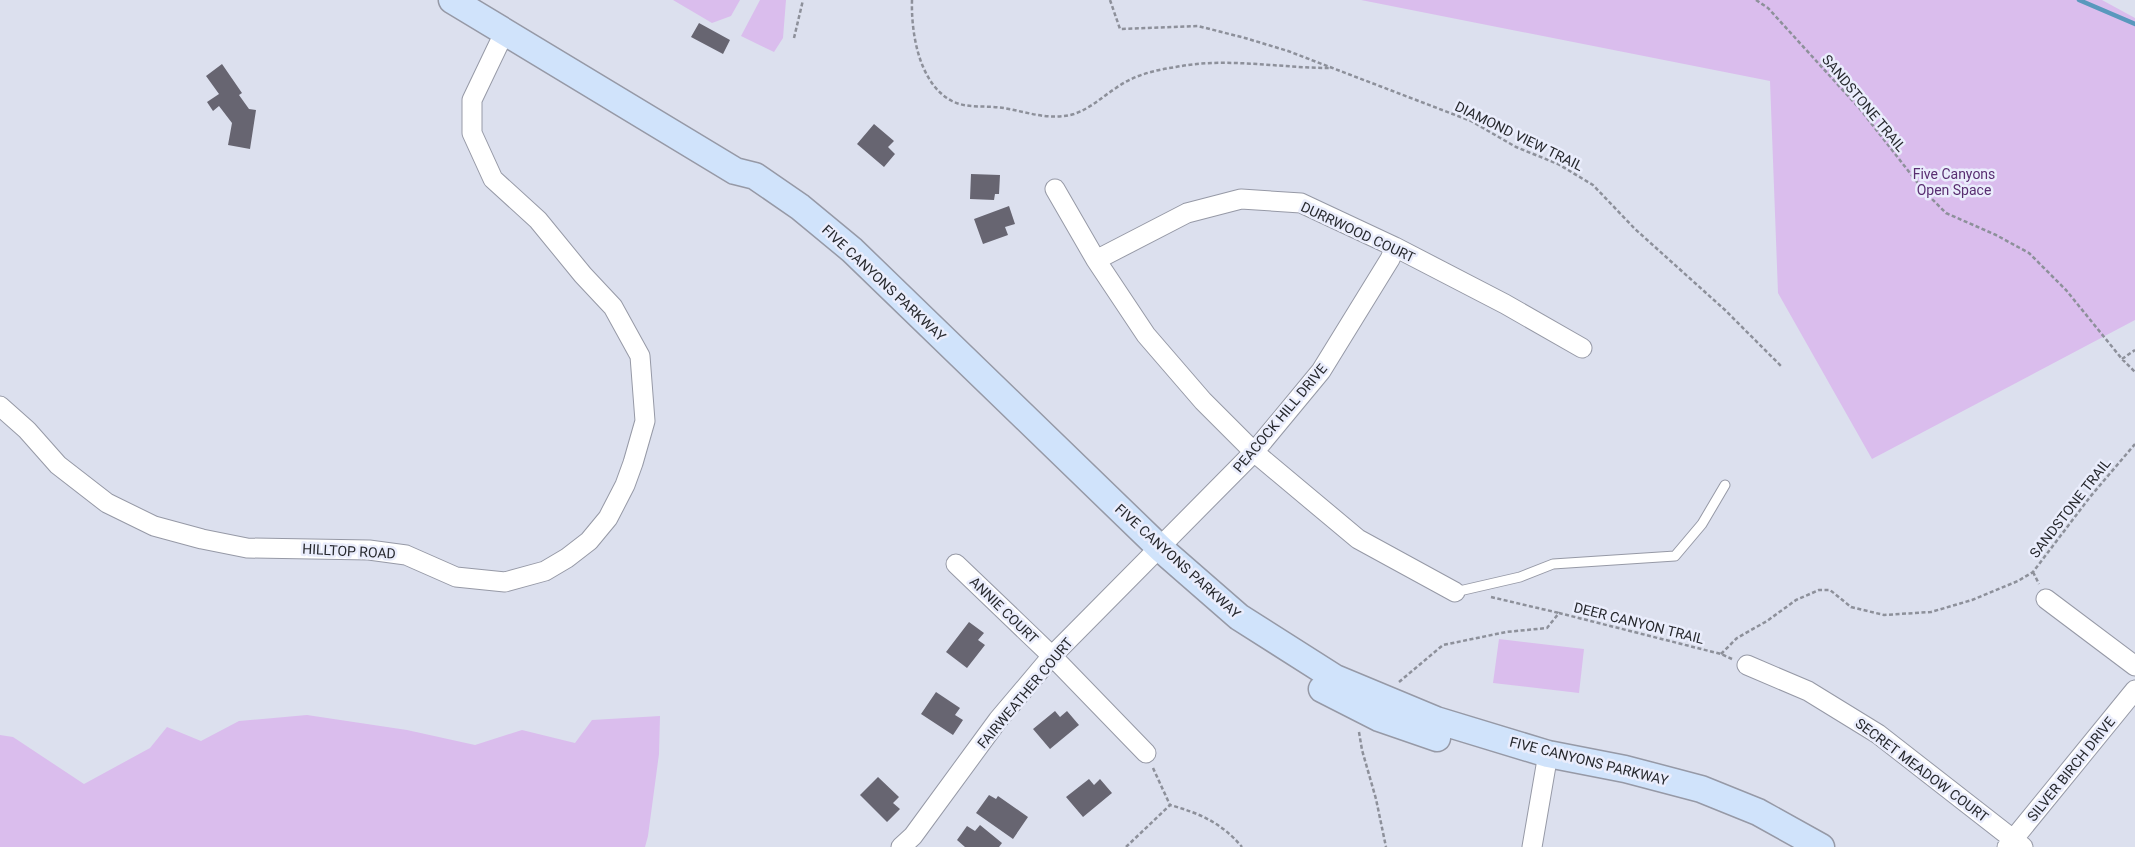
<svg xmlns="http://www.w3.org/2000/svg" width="2135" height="847" font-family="Roboto,sans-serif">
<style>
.green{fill:#dabded}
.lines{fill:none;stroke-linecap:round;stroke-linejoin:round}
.stream{stroke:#5998bd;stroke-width:4.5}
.building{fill:#676571}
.service-casing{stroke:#9699a6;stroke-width:11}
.minor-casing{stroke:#9699a6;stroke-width:21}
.secondary-casing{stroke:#9699a6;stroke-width:29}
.path{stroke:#8d909a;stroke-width:2.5;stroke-dasharray:4 2.5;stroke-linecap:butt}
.service{stroke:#fff;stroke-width:9}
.minor{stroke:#fff;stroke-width:19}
.secondary{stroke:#d0e3fb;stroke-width:26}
.labels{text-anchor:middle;stroke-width:5;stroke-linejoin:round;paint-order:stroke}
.street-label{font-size:14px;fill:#27292e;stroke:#eaedfc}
.park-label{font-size:14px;fill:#592e71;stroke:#eaedfc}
</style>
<rect width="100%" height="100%" fill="#dce0ee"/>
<path class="green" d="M673,0H740L731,16L712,23Z
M760,0H786L783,38L774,52L741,36Z
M1361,0H2102L2135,18V320L1872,459L1778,293L1770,81Z
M1499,639L1584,649L1579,693L1493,683Z
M307,715L407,730L475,745L522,730L575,743L592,720L660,716L659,754L648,836L645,847H0V735L13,737L84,784L150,748L167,727L201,741L239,721Z"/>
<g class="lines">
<path class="stream" d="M2079,0L2135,24"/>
</g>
<path class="building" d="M699,23L730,40L723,54L691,37Z
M222,64L242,93L239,95L249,109L256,110L250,149L228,145L232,123L219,106L213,111L207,102L219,94L206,76Z
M874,124L894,141L888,147L895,154L884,167L857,144Z
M971,174L1000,175L999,194H995L994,200L970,199Z
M1009,206L1015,224L1005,227L1008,235L983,244L974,219Z
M969,622L984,633L978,640L985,645L967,668L946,652Z
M936,692L960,708L955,715L963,720L953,735L921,714Z
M1055,711L1060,717L1067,711L1079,725L1050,749L1033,729Z
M878,777L899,797L893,803L900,809L887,822L860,795Z
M1089,779L1094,785L1100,779L1112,793L1083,817L1066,797Z
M989,795L996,799L998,796L1028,817L1013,839L976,813Z
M980,825L1002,843L999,847H965L957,840L967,826L975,831Z"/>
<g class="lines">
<g class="service-casing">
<path id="service" d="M1455,592L1520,577L1553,564L1675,556L1702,524L1725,485"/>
</g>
<g class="minor-casing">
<path id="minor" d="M1055,189L1096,260L1146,335L1203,401L1254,452L1358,539L1455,592
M1096,260L1187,213L1241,199L1301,203L1395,247L1505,304L1582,348
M0,406L27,430L58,465L107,503L154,526L202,539L247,548L369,550L406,555L456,577L505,582L545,571L567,558L589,541L608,518L625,485L633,463L645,421L640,356L613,307L583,275L538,220L493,179L472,133V100L504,33
M956,564L1052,656L1146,753
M2046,599L2135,666
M1747,665L1808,691L1878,734L2023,847
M901,847L913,836L998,720L1052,656L1254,452L1321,371L1390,259L1395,247
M1532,847L1548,754
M2007,847L2135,690"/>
</g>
<g class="secondary-casing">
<path id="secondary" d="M452,0L735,171L755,176L800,207L852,250L1161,549L1239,617L1335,678L1436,720L1548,754L1625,769L1701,789L1758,812L1821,847
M1322,689L1379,718L1437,738"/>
</g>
<path class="path" d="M912,0C911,33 919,84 952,101C967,109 987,105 1004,108C1027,112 1050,121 1074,114C1091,108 1102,97 1116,88C1134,75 1155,70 1176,67C1226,57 1279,68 1330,68
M1110,0L1120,29L1198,26L1245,38L1288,51L1471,121L1516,147L1558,164L1593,185L1635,229L1725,310L1781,366
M1756,0L1768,8L1860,109L1924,191L1946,213L1996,235L2029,253L2066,290L2122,359L2135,372
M794,38L803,0
M2122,359L2135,350
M2033,572L2039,584
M1491,597L1559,613
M1721,654L1737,638L1767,621L1796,600L1819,590H1830L1851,607L1884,615L1931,612L1972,600L2018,581L2033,572L2090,497L2135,444
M1399,682L1443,645L1506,632L1547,628L1559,613L1721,654L1732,659
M1359,732L1362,750L1376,799L1386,847
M1153,768L1170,805
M1126,847L1170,805C1199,813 1222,823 1242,847"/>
<use href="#service" class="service"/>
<use href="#minor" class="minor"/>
<use href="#secondary" class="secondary"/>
</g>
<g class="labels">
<g class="street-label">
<text transform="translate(1864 103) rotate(50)" y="5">SANDSTONE TRAIL</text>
<text transform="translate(1519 136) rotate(26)" y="5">DIAMOND VIEW TRAIL</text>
<text transform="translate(1358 232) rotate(25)" y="5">DURRWOOD COURT</text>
<text transform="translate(884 283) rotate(43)" y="5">FIVE CANYONS PARKWAY</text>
<text transform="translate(1280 418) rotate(-50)" y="5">PEACOCK HILL DRIVE</text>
<text transform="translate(2070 508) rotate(-52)" y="5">SANDSTONE TRAIL</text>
<text transform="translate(349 551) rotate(3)" y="5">HILLTOP ROAD</text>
<text transform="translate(1178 561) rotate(42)" y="5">FIVE CANYONS PARKWAY</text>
<text transform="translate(1004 610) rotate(44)" y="5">ANNIE COURT</text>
<text transform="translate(1639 623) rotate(14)" y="5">DEER CANYON TRAIL</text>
<text transform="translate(1025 693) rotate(-50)" y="5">FAIRWEATHER COURT</text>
<text transform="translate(1589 761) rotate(14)" y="5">FIVE CANYONS PARKWAY</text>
<text transform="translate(2071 769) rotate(-51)" y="5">SILVER BIRCH DRIVE</text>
<text transform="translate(1922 770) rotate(37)" y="5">SECRET MEADOW COURT</text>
</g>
<g class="park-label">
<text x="1954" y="179">Five Canyons<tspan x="1954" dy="16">Open Space</tspan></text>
</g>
</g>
</svg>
